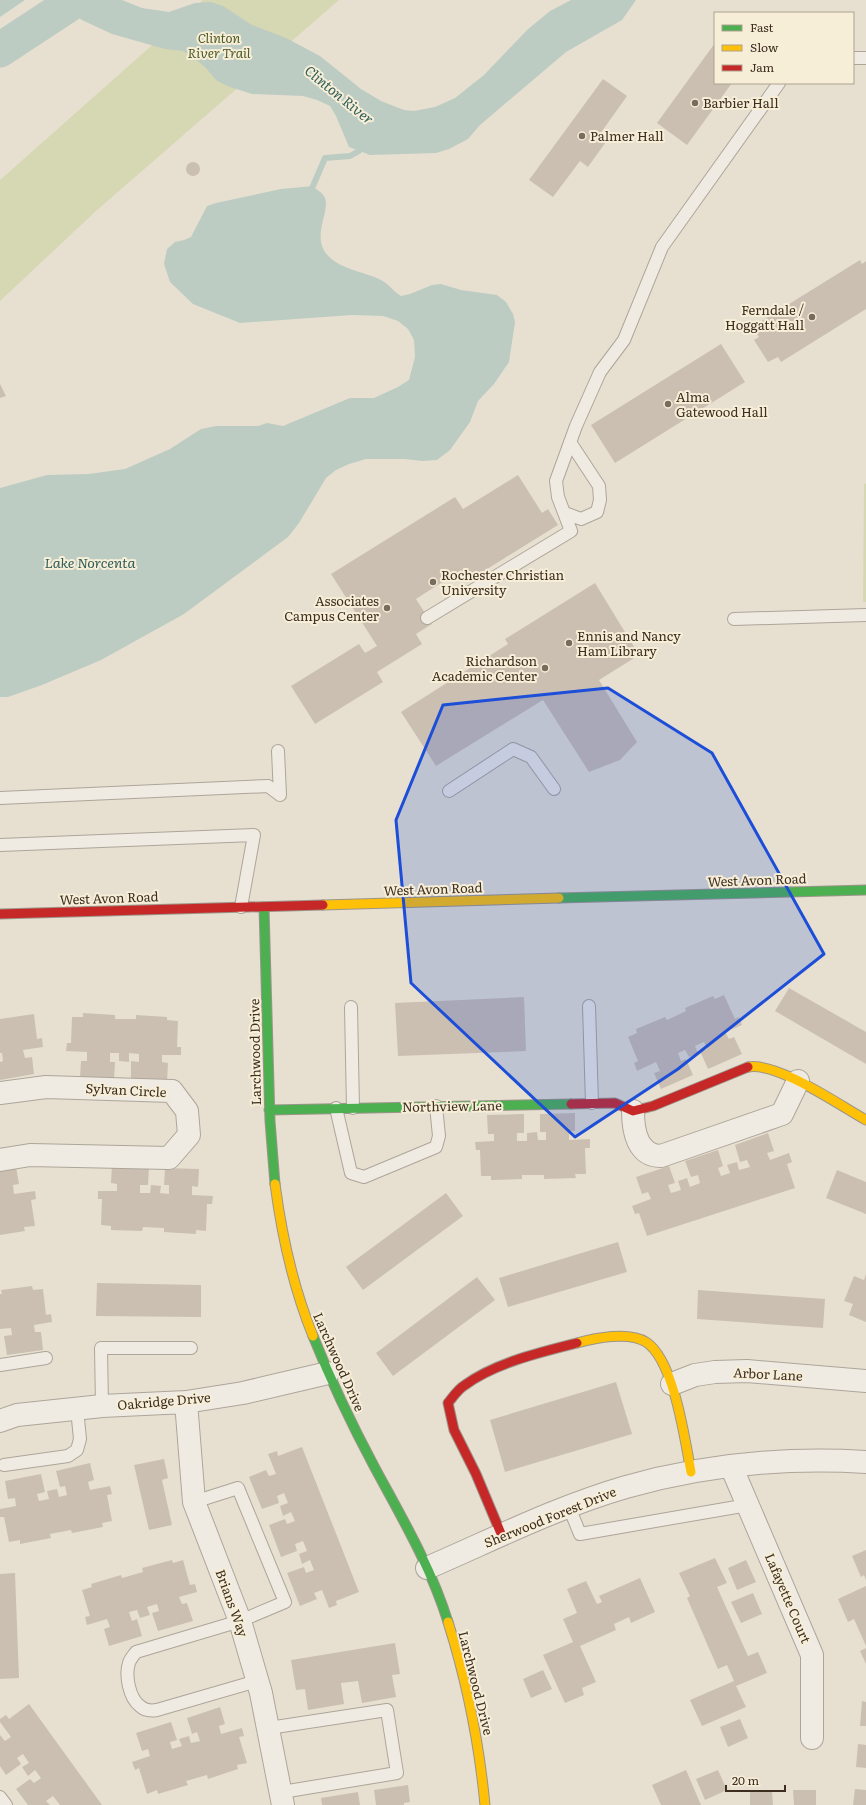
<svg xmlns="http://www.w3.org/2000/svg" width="866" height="1805" font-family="Literata,serif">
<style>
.green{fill:#d6d7b3}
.water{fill:#bcccc2}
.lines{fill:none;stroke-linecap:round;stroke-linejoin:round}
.stream{stroke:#bcccc2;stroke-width:6}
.river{stroke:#bcccc2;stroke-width:35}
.building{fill:#cbbfb2}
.lane-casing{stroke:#ada599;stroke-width:14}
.street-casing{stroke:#ada599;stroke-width:24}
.fast-casing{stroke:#9c958a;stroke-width:11}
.slow-casing{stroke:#9c958a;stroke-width:11}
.jam-casing{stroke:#9c958a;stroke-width:11}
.lane{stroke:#efebe3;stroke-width:12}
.street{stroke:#efebe3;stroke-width:22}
.fast{stroke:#4caf50;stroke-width:9}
.slow{stroke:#ffc107;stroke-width:9}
.jam{stroke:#c62828;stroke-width:9}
.marked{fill:#1d4ed8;fill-opacity:0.2;stroke:#1d4ed8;stroke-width:3;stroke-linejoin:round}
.poi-dot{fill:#786c5e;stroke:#f7eed8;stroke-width:1.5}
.labels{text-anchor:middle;stroke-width:4;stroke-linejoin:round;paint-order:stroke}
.park-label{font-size:13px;font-style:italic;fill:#4d5a26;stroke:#f7eed8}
.poi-label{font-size:13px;fill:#3d2e20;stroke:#f7eed8;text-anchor:start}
.street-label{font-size:13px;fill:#3d2e20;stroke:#f7eed8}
.water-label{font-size:14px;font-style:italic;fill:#2f5d5a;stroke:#f7eed8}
</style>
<rect width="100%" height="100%" fill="#e7e0d1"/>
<path class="green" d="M203,0H339L96,211L0,301V180Z
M864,483L866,484V602H863Z"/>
<path class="water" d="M0,0H25L0,17Z
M56,0H122L142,8L169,12L195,3L211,2L223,6L252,25L286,38L320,56L361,89L381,101L404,110L414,111L435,107L455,98L484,75L527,30L550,11L571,0H636L622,20L566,52L480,125L468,139L449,149L436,153L370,155L349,147L336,116L330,106L317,100L303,96L252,94L227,86L216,80L205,67L189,54L183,51L165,49L112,34L82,20Z
M313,186C317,191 322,191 325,198C330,211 313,234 325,252C337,269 362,271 379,279C387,282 393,291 401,296L410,294L432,285L441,284L461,290L497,295L506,302L513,314L515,322L509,362L494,384L478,401L470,422L450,450L437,460L422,461L405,459H366L349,464L336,470L326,478L299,523L288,537L184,614L101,660L42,685L8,697H0V488L47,475L89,474L125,469L170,449L201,429L216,426H258L267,423L283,426L350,398H374L398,387L409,380L415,357L414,340L408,329L398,321L383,316L352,315L240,323L193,304L170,282L164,264L167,249L175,242L184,240L191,237L207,206L216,203L281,189Z"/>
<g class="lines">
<path class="stream" d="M313,186L325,158L350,156L359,151"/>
<path class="river" d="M0,50L76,0"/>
</g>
<path class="building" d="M715,43V83H732L687,145L657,123Z
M603,79L627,96L600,134L608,139L588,167L580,161L553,197L529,180Z
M186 169a7 7 0 1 1 14 0a7 7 0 1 1-14 0Z
M860,260L862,264L866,261V309L781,362L778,357L768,362L754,340L759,337L752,327Z
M721,344L745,382L615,463L591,425Z
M0,384L6,396L0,398Z
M518,475L542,513L548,509L558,525L468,581L461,570L416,599L432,624L416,634L422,644L377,672L383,682L315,724L291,686L359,644L365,653L377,646L331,574L455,497L463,509Z
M595,583L639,655L599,680L637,742L620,760L589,772L543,700L436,766L401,712L508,644L505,639Z
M789,988L866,1032V1064L775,1011Z
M724,995L735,1019L739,1017L742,1025L725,1032L729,1039L734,1037L742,1054L708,1069L700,1051L707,1049L704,1042L695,1046L698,1053L689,1057L685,1050L678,1053L681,1061L686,1059L693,1075L661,1089L654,1073L660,1071L656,1062L637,1071L634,1063L638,1061L628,1037L637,1033L636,1029L665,1017L667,1020L686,1011L685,1008L713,996L715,999Z
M524,997L526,1051L398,1056L395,1003Z
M83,1013L115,1015V1019H136V1015L167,1017V1020L178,1021L177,1047H181V1055H162V1062L168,1063L167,1081L131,1080V1061L139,1062V1054L129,1053V1062L119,1061V1053H110V1062H115L114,1079L80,1078L81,1061H87V1052L66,1051L67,1043H71L72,1017H83Z
M34,1014L37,1039L42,1038L43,1047L23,1050L25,1058L32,1057L34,1074L0,1080V1062L3,1061L2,1053H0V1019Z
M575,1113V1131H569V1140L590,1139V1148H585L586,1174H575L576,1178L544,1179V1175H522V1179L491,1180V1176H481L480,1150H476L475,1142L494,1141V1134H488L487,1115L524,1114V1133H517V1141H527V1133L537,1132L538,1140H546V1132H540V1114Z
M768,1133L774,1151L767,1153L770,1160L789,1153L792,1162L787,1164L795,1188L647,1236L639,1213L635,1214L632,1206L651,1199L648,1192L642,1194L636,1177L669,1166L675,1183L668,1185L671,1193L681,1190L678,1181L687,1178L690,1187L700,1183L698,1175L691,1177L685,1161L718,1150L723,1166L718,1168L721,1176L730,1173L727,1165L737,1162L739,1170L750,1167L747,1160L740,1162L735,1145Z
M112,1165L149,1167L148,1185H140V1193H150L151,1185L161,1186L160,1193L169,1194V1185H164L165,1168L199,1169L198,1187L192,1186V1195L213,1196L212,1204H207L206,1231L196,1230V1234L164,1232V1228L143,1227L142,1231L111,1230V1226L101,1225L102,1199H98V1191H117V1184L111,1183Z
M16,1167L19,1184L13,1185L14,1194L35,1191L36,1199L31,1200L35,1226L24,1227L25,1231L0,1235V1169Z
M837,1170L866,1182V1214L826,1198Z
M446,1193L463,1216L363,1290L346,1267Z
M618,1242L627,1272L508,1307L499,1278Z
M866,1274V1322L849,1315L853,1304L844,1301L854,1276L864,1280Z
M477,1277L495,1300L393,1376L376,1353Z
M97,1283L201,1285V1317L96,1316Z
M32,1286L33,1290L43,1289L46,1315L51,1314L52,1322L34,1325L35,1332H41L43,1350L7,1355L4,1336L12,1335L11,1328L0,1329V1294H2L1,1290Z
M698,1290L825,1299L823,1328L697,1319Z
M616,1382L632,1434L505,1472L490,1420Z
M302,1447L359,1592L336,1601L337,1605L329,1608L322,1590L314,1593L317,1599L300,1606L287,1573L304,1567L306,1573L314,1570L310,1560L302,1564L299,1554L307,1551L303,1541L295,1544L297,1551L281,1557L269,1525L285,1519L287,1524L295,1521L291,1512L283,1516L280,1506L288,1503L284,1493L277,1496L279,1503L262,1509L249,1477L266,1470L269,1476L276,1474L268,1454L277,1451L278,1456Z
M164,1459L168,1478L162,1480L172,1525L149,1530L134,1465Z
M90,1463L94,1480L88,1482L90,1490L110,1486L112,1494L107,1495L112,1521L102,1523L103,1527L72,1533L71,1530L50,1534L51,1538L20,1544V1540L9,1542L4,1517H0V1509L16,1506L15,1498L8,1499L5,1481L41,1474L45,1492L37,1494L39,1501L49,1499L47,1491L57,1489L59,1497L67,1495L65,1486L60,1487L56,1471Z
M866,1550V1580L864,1575L861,1577L852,1556Z
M715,1558L727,1583L717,1587L748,1656L758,1652L767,1673L736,1686L746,1707L702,1726L690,1700L734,1681L727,1665L718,1669L687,1598L690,1596L679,1573Z
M172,1560L173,1563L183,1560L190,1585L195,1584L197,1592L179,1597L182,1604L187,1603L193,1621L158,1631L152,1613L159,1611L157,1604L147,1607L150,1615L140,1618L137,1610L129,1612L132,1621L137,1619L142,1636L109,1646L104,1629L110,1627L107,1619L87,1625L85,1617L90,1616L82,1590L92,1587L91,1584L121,1575L122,1578L143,1572L142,1568Z
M746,1560L756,1582L737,1590L728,1568Z
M15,1573L19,1678L0,1679V1574Z
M640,1578L655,1612L631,1623L629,1617L614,1624L616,1630L580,1646L596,1682L582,1688L584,1695L565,1703L543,1655L573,1642L563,1619L577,1613L567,1589L586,1581L597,1604L602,1602L599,1596Z
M866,1586V1646L854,1619L848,1622L838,1599Z
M753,1593L762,1614L741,1623L731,1602Z
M395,1643L400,1674L392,1675L396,1697L362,1703L358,1681L341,1683L344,1704L308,1710L305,1689L296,1690L291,1660Z
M866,1648V1664L860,1651Z
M543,1670L552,1689L531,1698L523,1679Z
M862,1701L866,1702V1726H860Z
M29,1704L102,1805H60L53,1796L46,1801L50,1805H28L16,1789L30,1779L34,1783L41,1778L35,1770L28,1776L22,1767L29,1763L23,1754L17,1758L21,1764L6,1775L0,1766V1735L5,1741L11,1737L0,1722V1719L6,1715L9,1719Z
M220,1707L225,1724L219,1726L221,1734L242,1728L244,1736L239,1737L247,1763L237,1765L238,1769L208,1779L207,1775L186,1781L188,1785L158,1794L157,1790L147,1794L139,1768L135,1770L132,1762L150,1756L148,1749L142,1751L136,1733L171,1722L177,1740L170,1742L172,1749L182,1746L179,1739L189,1736L191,1743L200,1741L197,1732L192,1734L187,1718Z
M740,1719L748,1738L728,1747L720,1727Z
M858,1744L866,1745V1768L856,1767Z
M686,1770L701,1805H661L652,1785Z
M718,1770L727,1790L705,1800L696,1779Z
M408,1785L410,1802L404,1803V1805H376L374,1790Z
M855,1789L866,1790V1805H853Z
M793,1790H816V1805H794Z
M750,1791H772L773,1805H750Z
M358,1792L360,1805H322L321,1798Z"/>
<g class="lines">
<g class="lane-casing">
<path id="lane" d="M853,58H866
M565,513L581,519L597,512L600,500L599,486L570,442
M427,618L571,531L558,497L556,481L576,426L600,372L624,340L662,247L779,83
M734,619L866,615
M278,751L280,795
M449,791L513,749L531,757L554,789
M0,798L268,786L280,795
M0,845L254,835L241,907
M589,1006L592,1103
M351,1007L353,1108
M336,1108L351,1173L364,1177L436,1147L439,1136L436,1106
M0,1365L46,1358
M102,1406L101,1348H191
M4,1465L68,1456L77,1450L80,1439L77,1409
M194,1502L238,1488L285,1602L240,1621L136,1652C134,1655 130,1659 129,1663C125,1675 129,1698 140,1706C145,1711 151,1711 157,1710L257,1681
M569,1507L580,1534L748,1505
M269,1728L387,1710L397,1773L282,1792
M0,1797L6,1805"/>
</g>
<g class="street-casing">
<path id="street" d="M0,1093L46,1087L172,1091L187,1111L189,1135L169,1158L30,1155L0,1160
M633,1111C633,1130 637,1156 661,1156L782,1114L798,1081
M672,1384L695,1375L715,1372L747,1371L866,1381
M186,1402L194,1502L240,1621L261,1693L283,1805
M0,1421L17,1415L102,1406L186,1402L243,1393L328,1373
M731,1466L812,1655V1738
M427,1568C492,1540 557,1507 626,1487C704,1465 786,1457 866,1462"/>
</g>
<g class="fast-casing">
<path id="fast" d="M559,898L866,890
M264,907L270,1121L275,1184
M269,1110L571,1104
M313,1336C331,1381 352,1425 375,1468C402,1518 431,1567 448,1622"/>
</g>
<g class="slow-casing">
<path id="slow" d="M323,905L559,898
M748,1067C778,1062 839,1105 866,1120
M275,1184C282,1237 293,1287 313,1336
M577,1343C595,1338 629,1331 646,1342C674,1360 685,1440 691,1472
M448,1622C467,1682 479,1742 485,1805"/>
</g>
<g class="jam-casing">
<path id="jam" d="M0,914L323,905
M571,1104L615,1103L633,1111L653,1106L748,1067
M502,1536L476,1474L454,1430L448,1403C453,1397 458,1389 465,1385C495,1363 541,1352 577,1343"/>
</g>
<use href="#lane" class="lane"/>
<use href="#street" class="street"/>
<use href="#fast" class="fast"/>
<use href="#slow" class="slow"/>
<use href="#jam" class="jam"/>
</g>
<path class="marked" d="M608,688L712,753L824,954L678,1069L575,1137L411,983L396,820L443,705Z"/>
<g class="poi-dot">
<circle cx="695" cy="103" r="4"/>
<circle cx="582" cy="136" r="4"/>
<circle cx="812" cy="317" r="4"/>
<circle cx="668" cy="404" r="4"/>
<circle cx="433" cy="582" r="4"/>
<circle cx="387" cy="608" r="4"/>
<circle cx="569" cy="643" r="4"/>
<circle cx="545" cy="668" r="4"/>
</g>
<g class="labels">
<g class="park-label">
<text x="219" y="43">Clinton<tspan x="219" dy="15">River Trail</tspan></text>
</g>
<g class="poi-label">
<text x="703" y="108">Barbier Hall</text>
<text x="590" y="141">Palmer Hall</text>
<text x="804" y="315" text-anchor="end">Ferndale /<tspan x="804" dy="15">Hoggatt Hall</tspan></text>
<text x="676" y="402">Alma<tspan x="676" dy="15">Gatewood Hall</tspan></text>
<text x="441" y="580">Rochester Christian<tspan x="441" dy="15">University</tspan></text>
<text x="379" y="606" text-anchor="end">Associates<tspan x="379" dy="15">Campus Center</tspan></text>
<text x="577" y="641">Ennis and Nancy<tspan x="577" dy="15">Ham Library</tspan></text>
<text x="537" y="666" text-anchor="end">Richardson<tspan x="537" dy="15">Academic Center</tspan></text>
</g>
<g class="street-label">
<text transform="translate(757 880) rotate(-2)" y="5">West Avon Road</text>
<text transform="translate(433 889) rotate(-2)" y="5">West Avon Road</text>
<text transform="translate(109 898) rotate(-2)" y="5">West Avon Road</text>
<text transform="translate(255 1052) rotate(-91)" y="5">Larchwood Drive</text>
<text transform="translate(126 1090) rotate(3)" y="5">Sylvan Circle</text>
<text transform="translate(452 1106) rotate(-1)" y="5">Northview Lane</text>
<text transform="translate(339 1362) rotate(66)" y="5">Larchwood Drive</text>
<text transform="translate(768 1374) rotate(3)" y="5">Arbor Lane</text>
<text transform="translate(164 1401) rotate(-5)" y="5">Oakridge Drive</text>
<text transform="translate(550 1517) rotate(-22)" y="5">Sherwood Forest Drive</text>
<text transform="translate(788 1598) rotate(67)" y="5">Lafayette Court</text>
<text transform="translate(232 1603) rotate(70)" y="5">Brians Way</text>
<text transform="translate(476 1683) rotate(76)" y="5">Larchwood Drive</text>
</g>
<g class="water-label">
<text transform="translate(339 95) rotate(39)" y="5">Clinton River</text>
<text x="90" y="568">Lake Norcenta</text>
</g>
</g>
<rect x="714" y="12" width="140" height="72" fill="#f7eed8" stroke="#ada18e"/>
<rect x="722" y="25" width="20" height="6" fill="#4caf50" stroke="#ada18e"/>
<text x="750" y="32" font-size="12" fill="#3d2e20">Fast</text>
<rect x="722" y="45" width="20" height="6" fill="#ffc107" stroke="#ada18e"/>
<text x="750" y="52" font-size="12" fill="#3d2e20">Slow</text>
<rect x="722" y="65" width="20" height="6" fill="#c62828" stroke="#ada18e"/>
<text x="750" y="72" font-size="12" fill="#3d2e20">Jam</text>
<path d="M726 1785v6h59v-6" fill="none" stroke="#3d2e20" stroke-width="2"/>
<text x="732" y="1785" font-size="12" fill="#3d2e20" stroke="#f7eed8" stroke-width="3" paint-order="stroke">20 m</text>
</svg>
